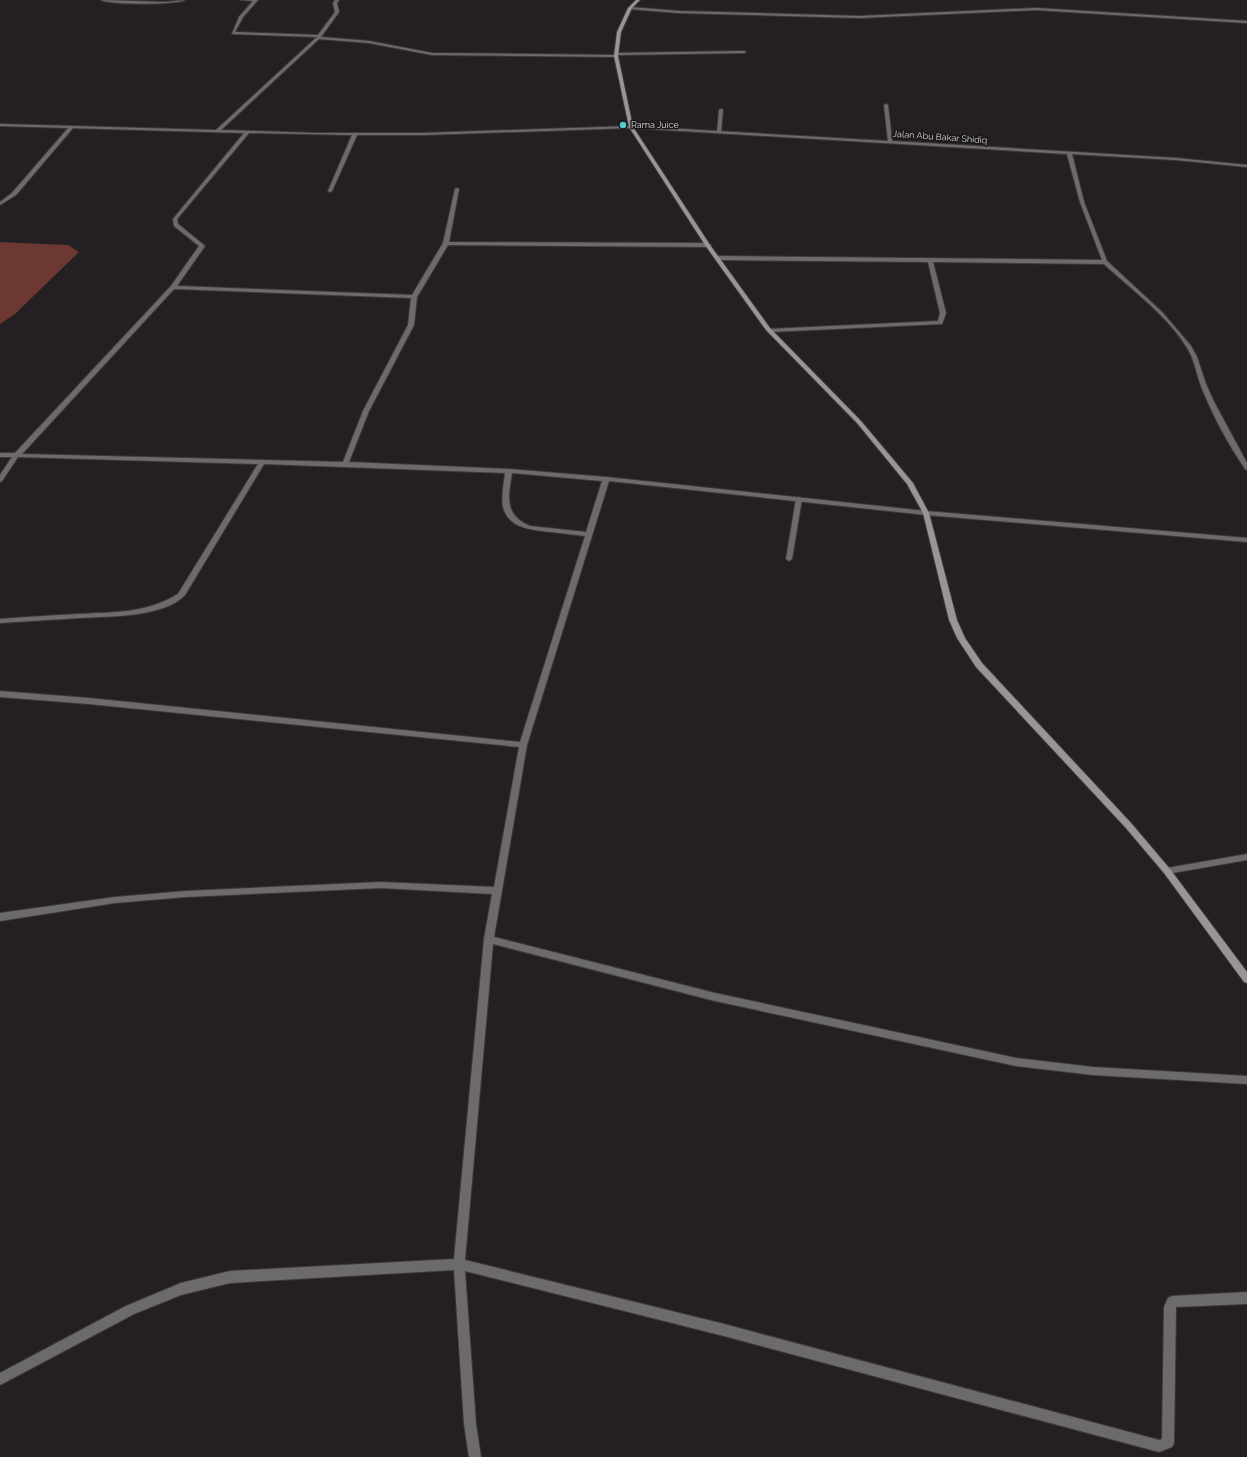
<svg xmlns="http://www.w3.org/2000/svg" width="1247" height="1457" font-family="Raleway,sans-serif">
<style>
.green{fill:#6d3732}
.lines{fill:none;stroke-linecap:round;stroke-linejoin:round}
.lane-casing{stroke:#3d393c;stroke-width:2}
.street-casing{stroke:#3d393c;stroke-width:2}
.secondary-casing{stroke:#3d393c;stroke-width:2}
.lane{fill:#6d6a6b;fill-rule:evenodd}
.street{fill:#6d6a6b;fill-rule:evenodd}
.secondary{fill:#999596;fill-rule:evenodd}
.poi-dot{fill:#51ccd2;stroke:#191619;stroke-width:1.5}
.labels{text-anchor:middle;stroke-width:3;stroke-linejoin:round;paint-order:stroke}
.far-poi-label{font-size:9px;fill:#dbd8da;stroke:#191619;text-anchor:start}
.far-street-label{font-size:9px;fill:#dbd8da;stroke:#191619}
</style>
<rect width="100%" height="100%" fill="#231f22"/>
<path class="green" d="M0,242L68,245L79,252L15,314L0,324Z"/>
<g class="lines">
<g class="lane-casing">
<path id="lane" d="M721,109L723,110L721,132L719,133L717,132L719,110Z
M69,127L73,128L16,195L0,205V202L12,193Z
M799,497L802,499L792,559L789,561L786,559L796,499Z"/>
</g>
<g class="street-casing">
<path id="street" d="M101,0L165,2L185,0C173,5 113,5 101,0Z
M240,0H258L243,17L235,32L318,35L335,12L333,3L335,0H339L337,3L339,12L321,37L369,41L432,53L615,55L616,53L744,51L746,52L744,53L617,55L618,56L616,57L432,55L369,43L319,39L221,130L317,133H423L631,126L888,141L884,105L886,104L888,105L892,141L1176,158L1247,165V167L1176,160L1072,154L1084,202L1107,261L1162,312L1191,346L1197,357L1206,384L1213,400L1247,463V470L1245,469C1229,445 1214,418 1203,391C1197,378 1196,364 1189,351C1170,317 1132,290 1104,264L933,262L946,313L942,324L770,332L768,331V329L938,321L940,313L928,262L719,260L716,258L719,256L1102,260L1080,202L1067,154L631,128L423,135H357L332,191L330,192L328,191L352,135L249,133L177,219L178,224L205,246L177,286L412,295L443,243L455,189L457,188L459,189L449,242L708,243L711,245L708,247L448,245L417,297L414,325L369,411L349,462L509,469L606,477L926,511L1247,538V542L926,515L609,481L527,745L494,937L715,993L1016,1058L1093,1067L1247,1076V1084L1093,1075L1016,1066L715,1001L493,944L465,1260L724,1324L1159,1440L1162,1439L1164,1307L1168,1298L1172,1296L1247,1292V1304L1176,1307L1174,1443L1172,1447L1159,1452L724,1336L465,1271L476,1424L481,1457H469L464,1424L454,1270L230,1283L181,1295L134,1314L0,1385V1373L126,1306L181,1283L230,1271L454,1259L484,939L492,894L381,888L186,897L115,903L0,921V913L115,897L186,891L381,882L494,887L519,747L89,704L0,697V691L89,698L520,742L585,536C574,535 562,533 551,532C532,530 509,529 503,507C501,496 504,484 505,473L264,464L185,595C163,618 109,616 79,618C53,620 26,621 0,623V619C27,617 53,615 80,614C115,612 147,613 178,594L258,464L18,457L2,481L0,482V475L12,457H0V453H15L171,286L199,246L174,226L173,219L244,133L0,126V124L216,130L317,37L232,34L239,17L253,1ZM174,289L411,298L408,325L363,411L343,462L22,454ZM512,473L602,481L586,532L530,526C504,515 508,497 512,473Z
M630,7L679,11L859,16L1036,8L1247,21V23L1036,10L859,18L679,13L629,9Z
M1247,854V860L1167,874L1164,873L1163,871L1164,869L1167,868Z"/>
</g>
<g class="secondary-casing">
<path id="secondary" d="M636,0H640L632,8L621,32L618,56L633,127L710,245L770,328L861,421L913,483L929,513L957,620L965,638L982,663L1131,823L1170,869L1247,972V983L1244,982L1164,873L1125,827L976,667L957,638L949,620L923,513L907,484L857,423L766,330L705,245L629,127L614,56L617,32L628,8Z"/>
</g>
<use href="#lane" class="lane"/>
<use href="#street" class="street"/>
<use href="#secondary" class="secondary"/>
</g>
<circle class="poi-dot" cx="623" cy="125" r="4"/>
<g class="labels">
<g class="far-poi-label">
<text x="631" y="128">Rama Juice</text>
</g>
<g class="far-street-label">
<text transform="translate(940 137) rotate(4)" y="3">Jalan Abu Bakar Shidiq</text>
</g>
</g>
</svg>
